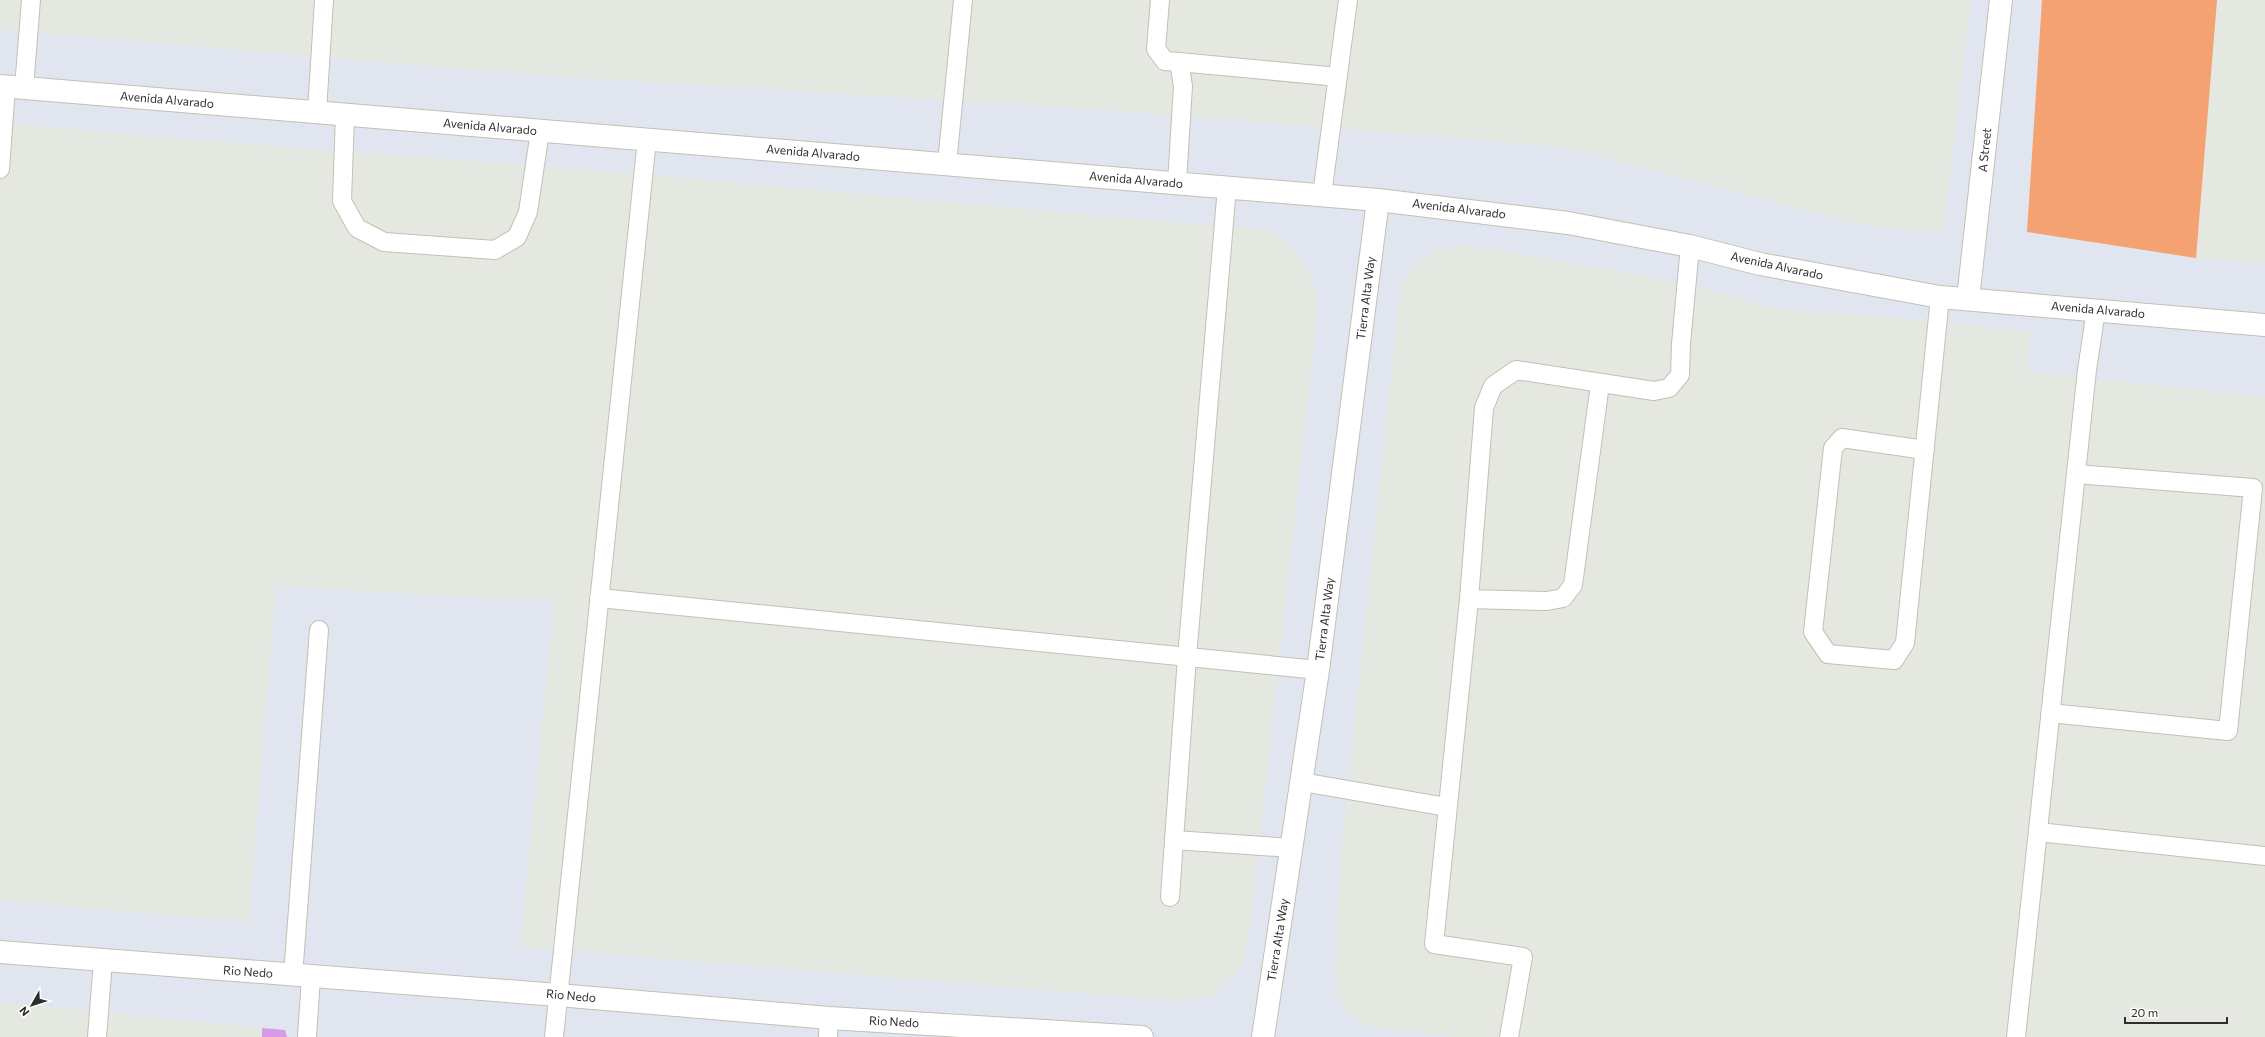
<svg xmlns="http://www.w3.org/2000/svg" width="2265" height="1037" font-family="Commissioner,sans-serif">
<style>
.industrial{fill:#e5e8e1}
.green{fill:#d69be8}
.water{fill:#f4a271}
.lines{fill:none;stroke-linecap:round;stroke-linejoin:round}
.lane-casing{stroke:#c2c0b4;stroke-width:20}
.street-casing{stroke:#c2c0b4;stroke-width:24}
.secondary-casing{stroke:#c2c0b4;stroke-width:24}
.lane{stroke:#fff;stroke-width:18}
.street{stroke:#fff;stroke-width:22}
.secondary{stroke:#fff;stroke-width:22}
.labels{text-anchor:middle;stroke-width:3;stroke-linejoin:round;paint-order:stroke}
.street-label{font-size:12px;fill:#2e2e2e;stroke:#fff}
</style>
<rect width="100%" height="100%" fill="#e0e5f0"/>
<path class="industrial" d="M0,0H1971L1943,234L1855,224L1565,147L1103,110L533,75L0,30Z
M2217,0H2265V264L2196,258Z
M0,123L309,149L597,170L1270,231L1287,242L1306,268L1316,290L1318,309L1249,936L1242,968L1212,996L1187,1002L520,947L554,602L276,586L249,922L0,901Z
M1458,245L1492,248L1692,285L1776,309L1877,316L2031,331L2027,371L2265,397V1037H1453L1379,1028L1366,1025L1349,1015L1337,998L1334,972L1342,843L1400,287L1408,272L1421,261L1434,252Z
M0,1002L262,1028V1037H0Z"/>
<path class="green" d="M262,1028L285,1030L287,1037H262Z"/>
<path class="water" d="M2042,0H2217L2196,258L2027,232Z"/>
<g class="lines">
<g class="lane-casing">
<path id="lane" d="M1160,0L1156,49L1165,61L1179,62L1183,86L1177,183
M1179,62L1338,77
M24,88L31,0
M317,112L324,0
M345,115L342,201L357,228L384,242L495,250L517,237L528,212L540,131
M947,164L963,0
M0,169L6,86
M1322,195L1348,0
M1925,450L1842,438L1833,448L1813,632L1828,654L1894,660L1905,643L1940,297
M599,598L1318,670
M1469,599L1484,408L1493,386L1516,370L1654,391L1669,388L1680,375L1681,344L1690,246
M2050,713L2228,731L2253,488L2076,474
M1302,782L1447,807
M2038,832L2265,856
M1174,840L1292,848
M1170,897L1187,657L1227,187
M293,976L319,630
M97,1037L103,961
M307,1037L311,977
M554,1037L647,139
M828,1037L829,1018
M1509,1037L1523,957L1434,944L1469,599L1547,601L1563,598L1573,585L1600,384
M2016,1037L2087,370L2096,310"/>
</g>
<g class="street-casing">
<path id="street" d="M1968,299L2001,0
M1263,1037L1318,670L1378,200"/>
</g>
<g class="secondary-casing">
<path id="secondary" d="M0,86L1378,200L1568,223L1690,246L1760,264L1940,297L2265,325
M0,952L558,995L829,1018L1142,1037"/>
</g>
<use href="#lane" class="lane"/>
<use href="#street" class="street"/>
<use href="#secondary" class="secondary"/>
</g>
<g class="labels">
<g class="street-label">
<text transform="translate(167 100) rotate(5)" y="4">Avenida Alvarado</text>
<text transform="translate(490 127) rotate(5)" y="4">Avenida Alvarado</text>
<text transform="translate(1985 150) rotate(-84)" y="4">A Street</text>
<text transform="translate(813 153) rotate(5)" y="4">Avenida Alvarado</text>
<text transform="translate(1136 180) rotate(5)" y="4">Avenida Alvarado</text>
<text transform="translate(1459 209) rotate(7)" y="4">Avenida Alvarado</text>
<text transform="translate(1777 266) rotate(12)" y="4">Avenida Alvarado</text>
<text transform="translate(1366 298) rotate(-83)" y="4">Tierra Alta Way</text>
<text transform="translate(2098 310) rotate(5)" y="4">Avenida Alvarado</text>
<text transform="translate(1325 619) rotate(-83)" y="4">Tierra Alta Way</text>
<text transform="translate(1278 940) rotate(-81)" y="4">Tierra Alta Way</text>
<text transform="translate(248 972) rotate(4)" y="4">Rio Nedo</text>
<text transform="translate(571 996) rotate(5)" y="4">Rio Nedo</text>
<text transform="translate(894 1022) rotate(3)" y="4">Rio Nedo</text>
</g>
</g>
<g transform="translate(32 1005) rotate(231)" stroke="#ffffff" stroke-width="3" paint-order="stroke">
<path d="M0-3L7 15L0 10L-7 15Z" fill="#2e2e2e"/>
<text y="-6" font-size="11" font-weight="bold" text-anchor="middle" fill="#2e2e2e">N</text>
</g>
<path d="M2125 1017v6h102v-6" fill="none" stroke="#2e2e2e" stroke-width="2"/>
<text x="2131" y="1017" font-size="12" fill="#2e2e2e" stroke="#ffffff" stroke-width="3" paint-order="stroke">20 m</text>
</svg>
